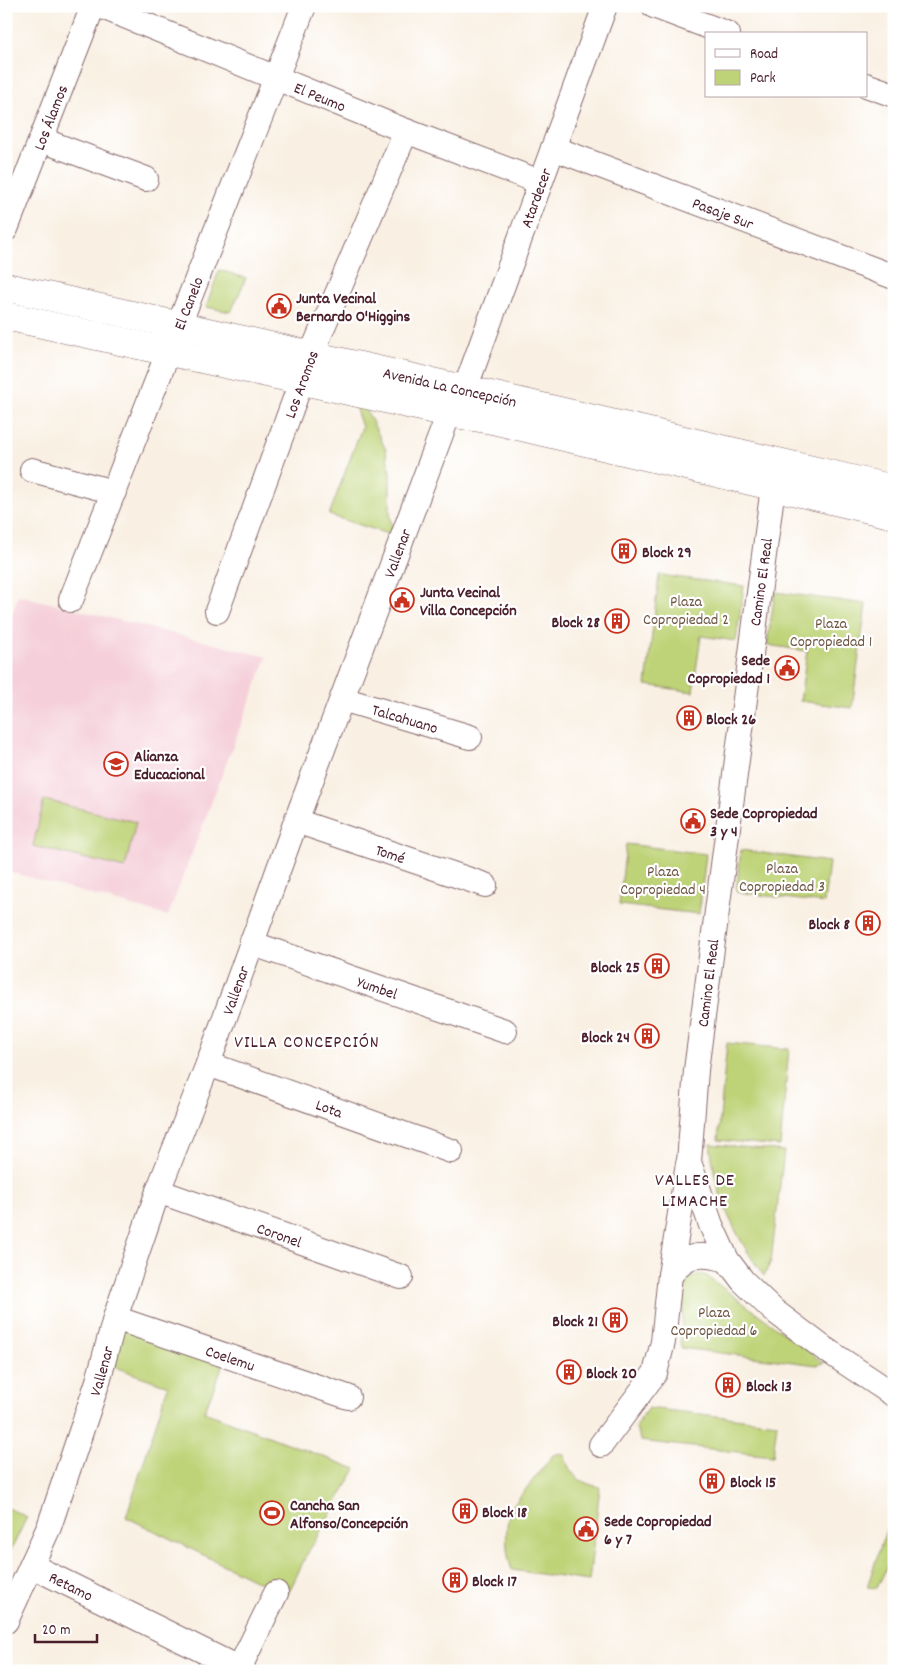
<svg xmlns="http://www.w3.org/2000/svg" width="900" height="1677" font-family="Dekko,sans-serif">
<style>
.built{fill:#f5cfd9}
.green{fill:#bed377;stroke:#847951}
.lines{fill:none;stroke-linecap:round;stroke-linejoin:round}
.minor-casing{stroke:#87686b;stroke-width:26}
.tertiary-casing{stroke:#87686b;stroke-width:29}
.minor{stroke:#fff;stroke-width:24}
.tertiary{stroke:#fff;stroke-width:28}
.labels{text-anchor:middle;stroke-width:4.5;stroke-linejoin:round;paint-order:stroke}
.street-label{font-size:16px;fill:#4a1f2b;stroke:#fff}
.poi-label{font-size:16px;font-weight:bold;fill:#4a1f2b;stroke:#fff;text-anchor:start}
.park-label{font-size:16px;fill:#6d5542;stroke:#fff}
.neighbourhood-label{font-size:18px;letter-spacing:1px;fill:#4a1f2b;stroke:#fff}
</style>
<rect width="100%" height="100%" fill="#fff"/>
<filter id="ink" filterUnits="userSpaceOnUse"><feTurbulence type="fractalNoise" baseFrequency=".02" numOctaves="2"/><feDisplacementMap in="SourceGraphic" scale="10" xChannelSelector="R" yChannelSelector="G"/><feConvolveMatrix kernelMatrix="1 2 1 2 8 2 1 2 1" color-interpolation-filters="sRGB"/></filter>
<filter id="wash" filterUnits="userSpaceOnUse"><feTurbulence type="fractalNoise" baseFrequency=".0096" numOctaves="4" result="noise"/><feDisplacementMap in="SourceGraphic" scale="20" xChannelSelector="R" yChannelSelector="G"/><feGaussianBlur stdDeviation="1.12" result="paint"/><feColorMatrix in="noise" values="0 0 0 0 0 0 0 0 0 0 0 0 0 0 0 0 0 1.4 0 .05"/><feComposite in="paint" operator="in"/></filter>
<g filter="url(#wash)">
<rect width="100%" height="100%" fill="#f9f0e3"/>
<path class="built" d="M18,595L267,657L168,916L6,871V632Z"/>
<path class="green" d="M219,270L246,278L231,312L206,307Z
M364,405L386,450L390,474V515L394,536L329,515L362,427L355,407Z
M659,575L744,586L736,641L701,636L693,692L646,685Z
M775,592L866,604L852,708L800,701L807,651L767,645Z
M44,800L136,822L125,868L33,846Z
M626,844L706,854L699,914L619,905Z
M741,850L829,862L824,903L736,892Z
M727,1043L789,1049L780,1146L718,1140Z
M710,1144L784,1151L771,1261L764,1276C743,1247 724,1214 716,1179C713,1167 712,1156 710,1144Z
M699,1274L707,1276L824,1363L817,1365L681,1348L680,1342L686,1283L692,1277Z
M119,1325L223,1365L204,1412L356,1469L305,1558L287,1596L126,1517L168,1386L106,1364Z
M648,1408L777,1423L773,1456L640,1441L639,1435L635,1427Z
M561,1453C566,1456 565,1458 567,1463C573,1479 585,1484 600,1487L589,1581L512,1570C505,1552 505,1528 510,1509L553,1455Z
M894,1488V1552L877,1588L867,1587L891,1515Z
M6,1507L27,1517L6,1561Z"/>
</g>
<g filter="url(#ink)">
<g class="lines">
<g class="minor-casing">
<g id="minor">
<path id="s1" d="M100,6L406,131L540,182"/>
<path d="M654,6L728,34"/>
<path d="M866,85L894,95"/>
<path d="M42,140L146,179"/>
<path id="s2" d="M553,148L894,277"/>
<path id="s3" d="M6,229L93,6"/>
<path d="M32,470L114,492"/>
<path d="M773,487L696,1070L689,1162L711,1225L727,1260L743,1281L773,1310L822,1347L894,1395"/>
<path id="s4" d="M71,600L304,6"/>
<path id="s5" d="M217,611L311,355L406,131"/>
<path id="s6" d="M342,699L470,737"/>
<path id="s7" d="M296,821L485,885"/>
<path id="s8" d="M251,943L505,1031"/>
<path id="s9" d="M208,1064L451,1151"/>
<path id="s10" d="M158,1191L401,1277"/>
<path d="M670,1275C674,1271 677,1267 681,1263C694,1252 712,1256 727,1260"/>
<path id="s11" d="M115,1318L348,1397"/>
<path d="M601,1445L655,1373L663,1342L670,1275L688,1164"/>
<path id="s12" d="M32,1566L244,1671"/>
<path id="s13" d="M6,1621L49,1527L98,1381L115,1318L158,1191L208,1064L296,821L449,413L465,389L605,6"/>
<path d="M238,1671L276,1593"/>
</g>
</g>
<g class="tertiary-casing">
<g id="tertiary">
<path id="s14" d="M6,287L499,397L894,489"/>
<path d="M6,316L449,413L492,420L894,515"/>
</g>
</g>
<use href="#minor" class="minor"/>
<use href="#tertiary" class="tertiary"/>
</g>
</g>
<defs>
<g id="civic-ring" transform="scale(1.25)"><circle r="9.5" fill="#fff" stroke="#c8321e" stroke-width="1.5"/><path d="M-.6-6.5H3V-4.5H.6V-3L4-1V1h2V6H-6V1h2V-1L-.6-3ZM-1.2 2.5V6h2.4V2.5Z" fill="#c8321e"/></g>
<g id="building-ring" transform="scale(1.25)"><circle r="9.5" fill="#fff" stroke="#c8321e" stroke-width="1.5"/><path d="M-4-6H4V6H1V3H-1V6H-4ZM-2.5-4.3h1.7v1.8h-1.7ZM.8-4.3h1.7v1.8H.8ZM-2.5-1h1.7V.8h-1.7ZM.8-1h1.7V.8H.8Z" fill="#c8321e"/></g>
<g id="school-ring" transform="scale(1.25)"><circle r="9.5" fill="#fff" stroke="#c8321e" stroke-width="1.5"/><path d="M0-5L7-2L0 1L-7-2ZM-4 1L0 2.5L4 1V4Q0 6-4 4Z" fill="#c8321e"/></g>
<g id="stadium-ring" transform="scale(1.25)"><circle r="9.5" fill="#fff" stroke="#c8321e" stroke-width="1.5"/><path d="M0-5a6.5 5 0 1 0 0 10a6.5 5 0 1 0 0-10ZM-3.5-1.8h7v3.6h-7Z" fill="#c8321e"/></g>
</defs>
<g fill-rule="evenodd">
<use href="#civic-ring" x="279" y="306"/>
<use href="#building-ring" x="624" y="551"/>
<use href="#civic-ring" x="402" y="600"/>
<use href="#building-ring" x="617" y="621"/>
<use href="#civic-ring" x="787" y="668"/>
<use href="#building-ring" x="689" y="718"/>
<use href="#school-ring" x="116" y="764"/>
<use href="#civic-ring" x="693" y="821"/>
<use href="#building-ring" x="868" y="923"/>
<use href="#building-ring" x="657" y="966"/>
<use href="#building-ring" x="647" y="1036"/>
<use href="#building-ring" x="615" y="1320"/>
<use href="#building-ring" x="569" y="1372"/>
<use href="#building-ring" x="728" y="1385"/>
<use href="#building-ring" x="712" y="1481"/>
<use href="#building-ring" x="465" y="1511"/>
<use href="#stadium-ring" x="272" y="1513"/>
<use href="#civic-ring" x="586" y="1529"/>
<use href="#building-ring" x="455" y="1580"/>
</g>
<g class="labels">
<g class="street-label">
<text dy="6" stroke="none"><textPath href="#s1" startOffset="238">El Peumo</textPath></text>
<text dy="6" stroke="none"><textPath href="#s3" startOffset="120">Los Álamos</textPath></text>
<text dy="6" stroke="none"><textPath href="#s13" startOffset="1520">Atardecer</textPath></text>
<text dy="6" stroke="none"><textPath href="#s2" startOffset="182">Pasaje Sur</textPath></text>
<text dy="6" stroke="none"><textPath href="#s4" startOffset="319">El Canelo</textPath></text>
<text dy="6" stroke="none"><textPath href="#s5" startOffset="242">Los Aromos</textPath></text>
<text dy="6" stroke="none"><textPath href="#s14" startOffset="455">Avenida La Concepción</textPath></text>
<text dy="6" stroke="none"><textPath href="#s13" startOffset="1138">Vallenar</textPath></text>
<text transform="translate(760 582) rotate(-82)" y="6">Camino El Real</text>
<text dy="6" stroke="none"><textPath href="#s6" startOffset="66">Talcahuano</textPath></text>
<text dy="6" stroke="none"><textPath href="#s7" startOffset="100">Tomé</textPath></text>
<text transform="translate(707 983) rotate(-83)" y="6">Camino El Real</text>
<text dy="6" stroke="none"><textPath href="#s8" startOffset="134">Yumbel</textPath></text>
<text dy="6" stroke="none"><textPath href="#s13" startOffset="672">Vallenar</textPath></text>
<text dy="6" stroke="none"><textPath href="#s9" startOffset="129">Lota</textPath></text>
<text dy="6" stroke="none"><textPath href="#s10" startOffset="129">Coronel</textPath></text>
<text dy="6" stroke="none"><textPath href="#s11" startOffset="122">Coelemu</textPath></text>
<text dy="6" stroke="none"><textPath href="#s13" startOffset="268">Vallenar</textPath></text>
<text dy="6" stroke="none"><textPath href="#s12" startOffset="44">Retamo</textPath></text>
</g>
<g class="poi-label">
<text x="296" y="303">Junta Vecinal<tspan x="296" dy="18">Bernardo O'Higgins</tspan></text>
<text x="642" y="557">Block 29</text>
<text x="420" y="597">Junta Vecinal<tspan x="420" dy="18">Villa Concepción</tspan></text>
<text x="600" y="627" text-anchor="end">Block 28</text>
<text x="770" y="665" text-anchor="end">Sede<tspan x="770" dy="18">Copropiedad 1</tspan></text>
<text x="706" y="724">Block 26</text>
<text x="134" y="761">Alianza<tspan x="134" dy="18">Educacional</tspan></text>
<text x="710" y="818">Sede Copropiedad<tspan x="710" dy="18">3 y 4</tspan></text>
<text x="850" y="929" text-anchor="end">Block 8</text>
<text x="640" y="972" text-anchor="end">Block 25</text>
<text x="630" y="1042" text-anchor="end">Block 24</text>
<text x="598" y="1326" text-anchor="end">Block 21</text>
<text x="586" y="1378">Block 20</text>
<text x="746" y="1391">Block 13</text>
<text x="730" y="1487">Block 15</text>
<text x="290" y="1510">Cancha San<tspan x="290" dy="18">Alfonso/Concepción</tspan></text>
<text x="482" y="1517">Block 18</text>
<text x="604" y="1526">Sede Copropiedad<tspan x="604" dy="18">6 y 7</tspan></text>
<text x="472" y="1586">Block 17</text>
</g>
<g class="park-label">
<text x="686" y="606">Plaza<tspan x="686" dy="18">Copropiedad 2</tspan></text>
<text x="831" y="628">Plaza<tspan x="831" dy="18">Copropiedad 1</tspan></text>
<text x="782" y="873">Plaza<tspan x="782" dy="18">Copropiedad 3</tspan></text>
<text x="663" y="876">Plaza<tspan x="663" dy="18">Copropiedad 4</tspan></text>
<text x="714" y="1317">Plaza<tspan x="714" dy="18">Copropiedad 6</tspan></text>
</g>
<g class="neighbourhood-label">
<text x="307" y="1047">VILLA CONCEPCIÓN</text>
<text x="695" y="1185">VALLES DE<tspan x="695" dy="21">LIMACHE</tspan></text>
</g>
</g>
<rect width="900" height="1677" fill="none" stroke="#fff" stroke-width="25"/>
<rect x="705" y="32" width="162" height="65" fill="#ffffff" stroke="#b7a5aa"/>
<rect x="715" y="49" width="25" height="8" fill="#ffffff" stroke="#b7a5aa"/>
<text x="750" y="58" font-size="15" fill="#4a1f2b">Road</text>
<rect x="715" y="70" width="25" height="15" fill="#bed377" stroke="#b7a5aa"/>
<text x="750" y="82" font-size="15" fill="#4a1f2b">Park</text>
<path d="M35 1634v8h62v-8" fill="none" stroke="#4a1f2b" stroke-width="2.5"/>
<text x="42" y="1634" font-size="15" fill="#4a1f2b" stroke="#ffffff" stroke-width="4" paint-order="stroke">20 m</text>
</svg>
